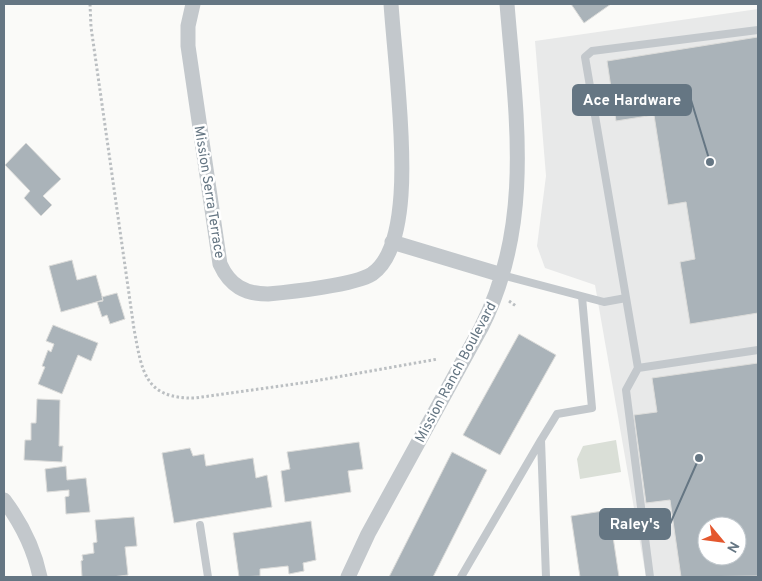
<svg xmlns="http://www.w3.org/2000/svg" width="762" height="581" font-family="Overpass,sans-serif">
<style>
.built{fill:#e8e9e9;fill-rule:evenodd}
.green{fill:#dadfd7}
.building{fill:#aab3b9;stroke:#dcdcda;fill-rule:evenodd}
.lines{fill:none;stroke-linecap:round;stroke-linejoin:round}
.path{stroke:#bbbfc2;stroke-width:3;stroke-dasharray:2.5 2.5;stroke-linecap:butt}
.lane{stroke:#c3c8cc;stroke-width:8}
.street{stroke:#c3c8cc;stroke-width:15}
.labels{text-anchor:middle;stroke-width:5;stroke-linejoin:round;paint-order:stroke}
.street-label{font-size:14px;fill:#657683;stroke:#fff}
.leader{fill:none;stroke:#657683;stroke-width:2}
.callout-dot{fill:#657683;stroke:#fff;stroke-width:2}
.callout{fill:#657683;stroke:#657683;stroke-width:2}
.callout-label{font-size:15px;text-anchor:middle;font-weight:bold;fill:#fff}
</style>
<rect width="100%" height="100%" fill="#fafaf8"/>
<path class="built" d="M758,9V577H646L595,285L545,268L537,246L546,176L535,41ZM707,526H737V556H707Z"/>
<path class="green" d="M616,440L621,472L580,479L577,459L583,446Z"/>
<path class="building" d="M571,4H611L584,23Z
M758,37V313L690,324L680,262L695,259L686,202L668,205L654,115L616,121L607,61Z
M26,143L61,179L43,196L52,205L41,216L24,198L30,191L5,165Z
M72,260L77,280L96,275L103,300L61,312L49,266Z
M117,293L125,319L110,324L107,315L102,317L97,302L103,301L102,297Z
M53,325L98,343L91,361L78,355L62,394L38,384L45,367L42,366L48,350L51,352L54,344L46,341Z
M519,334L556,355L500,455L463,435Z
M758,363V576L681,577L670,500L646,503L634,415L657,412L652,378ZM707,526H737V556H707Z
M37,399L60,400L59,446H63L62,462L24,460L25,440H31V423H36Z
M359,442L363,469L348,471L351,492L285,502L281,471L290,469L287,452Z
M190,448L193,456L204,454L206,466L253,458L256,478L267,475L272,507L174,523L162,453Z
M452,452L487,470L433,577H389Z
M66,466L67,480L86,478L90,512L66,514L65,497L69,496V490L47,492L45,469Z
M609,510L619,577H580L571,516Z
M134,517L137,546L125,547L128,575L112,577H82L81,561L83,560L82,555L94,553L93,543L97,542L95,520Z
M311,521L316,560L303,563L304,571L289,574L288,566L260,569V576L239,577L233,533Z"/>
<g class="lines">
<path class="path" d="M90,4L91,27L134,329C142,371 144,399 195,398L309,382L438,359
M509,301L516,306"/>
<path class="lane" d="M502,275L604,302L626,298
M638,368L758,350
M541,440L557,414L592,408L582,297
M200,525L208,577
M461,577L541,440L546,577
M650,577L626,390L638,368L585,57L592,51L758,30"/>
<path class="street" d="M193,4L188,26V46L220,264C230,286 245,294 268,294C290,292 355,285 372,274C413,246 401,131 398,87C396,59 393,32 391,4
M392,242L502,275
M4,500C22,524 34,548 40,577
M348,577L368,534L481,328C534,224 516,115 507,4"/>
</g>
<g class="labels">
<g class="street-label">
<text transform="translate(210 192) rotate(81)" y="5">Mission Serra Terrace</text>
<text transform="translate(455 372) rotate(-62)" y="5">Mission Ranch Boulevard</text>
</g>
</g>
<path class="leader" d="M710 162L691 100M699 458L670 524"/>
<g class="callout-dot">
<circle cx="710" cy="162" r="5"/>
<circle cx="699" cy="458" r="5"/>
</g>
<g class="callout">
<rect x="573" y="85" width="118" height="30" rx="5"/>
<rect x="600" y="509" width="70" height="30" rx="5"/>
</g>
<g class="callout-label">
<text x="632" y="105">Ace Hardware</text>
<text x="635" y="529">Raley's</text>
</g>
<rect width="762" height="581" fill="none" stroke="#657683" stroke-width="10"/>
<g transform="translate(722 541) rotate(119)"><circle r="24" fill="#ffffff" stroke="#c1c8cd"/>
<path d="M0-4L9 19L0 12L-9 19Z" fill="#e4572e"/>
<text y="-8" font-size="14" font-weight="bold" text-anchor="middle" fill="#657683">N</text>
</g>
</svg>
